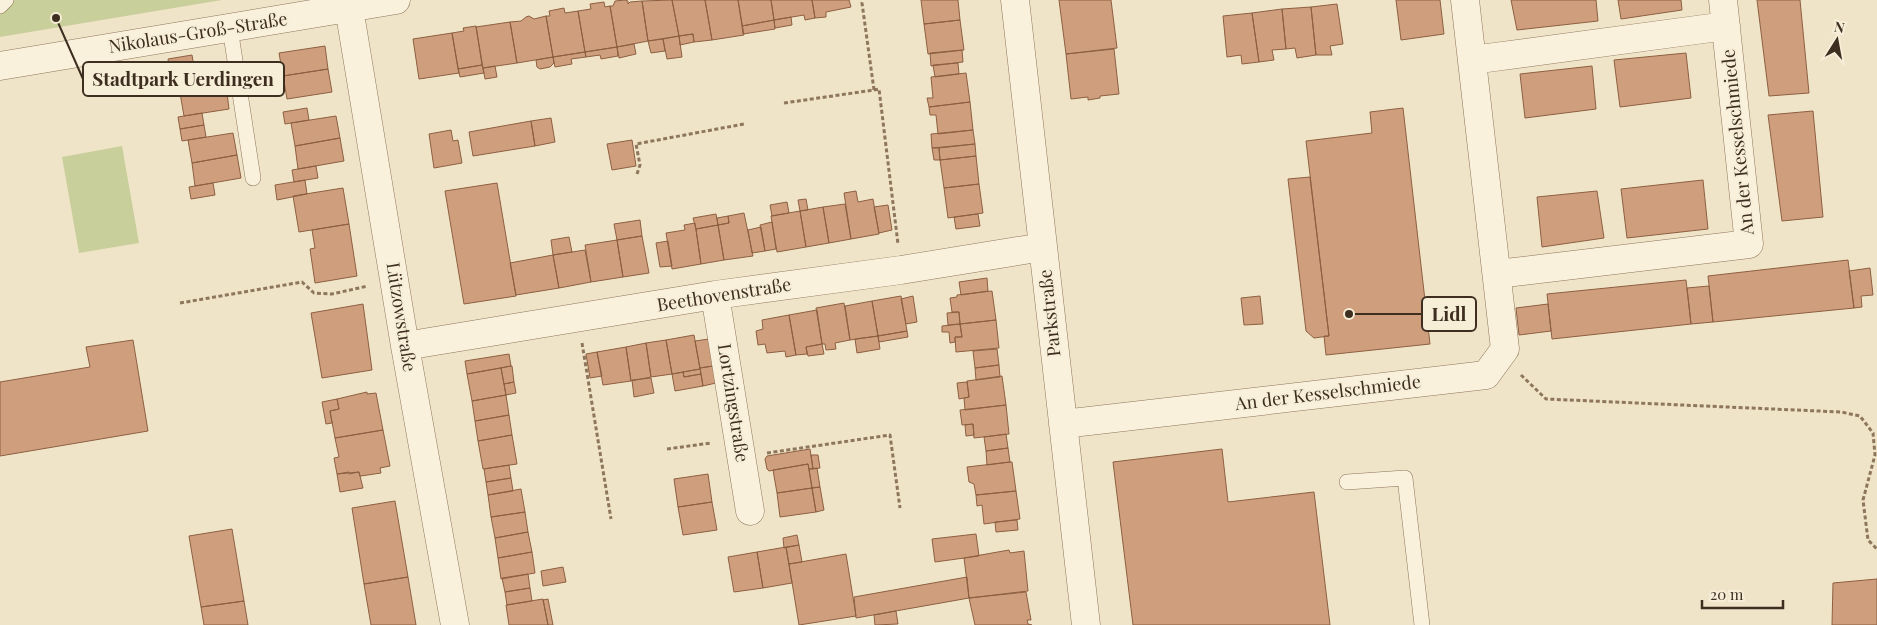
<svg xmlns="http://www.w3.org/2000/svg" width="1877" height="625" font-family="'Playfair Display',serif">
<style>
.green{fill:#c9cf9b}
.building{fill:#cf9f7d;stroke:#8d5f41}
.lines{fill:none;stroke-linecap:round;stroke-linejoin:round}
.service-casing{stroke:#8d765c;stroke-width:16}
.minor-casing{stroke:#8d765c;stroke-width:29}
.path{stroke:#8d765c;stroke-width:3;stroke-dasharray:4 2.5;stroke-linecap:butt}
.service{stroke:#faf1dc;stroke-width:15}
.minor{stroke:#faf1dc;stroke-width:28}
.labels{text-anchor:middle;stroke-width:4;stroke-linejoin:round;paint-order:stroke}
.street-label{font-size:18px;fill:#3d2e20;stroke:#f7eed8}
.leader{fill:none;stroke:#3d2e20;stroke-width:2}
.callout-dot{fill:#3d2e20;stroke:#f7eed8;stroke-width:2}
.callout{fill:#f7eed8;stroke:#3d2e20;stroke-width:2}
.callout-label{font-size:19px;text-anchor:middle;font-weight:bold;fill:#3d2e20}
</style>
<rect width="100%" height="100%" fill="#f0e4c8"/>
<path class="green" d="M0,0H222L0,37Z
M122,146L139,243L79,253L62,157Z"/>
<path class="building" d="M625,0L628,1V4L630,2L642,1L648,41L617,47L610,6H613L615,1Z
M672,0L679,36L648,41L642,1Z
M672,0H705L712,40L694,42L693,34L679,36Z
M705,0H738L744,35L712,40Z
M738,0H771L774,20L742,26Z
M771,0H812L815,18L805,20L804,15L774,20Z
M812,0H849L851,7L826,12V17L815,18Z
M921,0H958L960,20L924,24Z
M1059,0H1111L1117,48L1066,54Z
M1396,0H1440L1444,34L1401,40Z
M1511,0H1596L1598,21L1517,30Z
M1618,0H1681L1682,10L1621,19Z
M1757,0H1800L1809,93L1769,96Z
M604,2L605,7L610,6L617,47L585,52L578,11L591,9L590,4Z
M1337,4L1343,44L1330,46L1332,55H1316L1311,7Z
M1311,7L1316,55L1297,58L1295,48L1286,49L1282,9Z
M564,8L565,13L578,11L585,52L553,57L546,16H550L549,11Z
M1282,9L1286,49L1272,50L1274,60L1259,62L1252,13Z
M1252,13L1259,62L1242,64L1241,55L1227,57L1223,16Z
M529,16L534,19L546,16L553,57L517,63L510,22L521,21L526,17Z
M791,17L792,25L775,28L774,20Z
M774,20L775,29L743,34L742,26Z
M960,20L964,50L928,54L924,24Z
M510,22L517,63L483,68L476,27Z
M476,26L482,65L458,69L452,33L464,31L463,28Z
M452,33L459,73L419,79L413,39Z
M693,34L694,42L680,45L679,36Z
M679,36L682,57L667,59L663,39Z
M663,39L665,51L651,53L648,41Z
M634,44L636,54L619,58L617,47Z
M325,46L328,69L283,76L279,53Z
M617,47L618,56L601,59L600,55L586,57L585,52Z
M1114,49L1119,94L1100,96V98L1088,100V97L1071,99L1066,54Z
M962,50L963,62L931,66L930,53Z
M585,52L586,57L571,59L572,64L555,67L553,57Z
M1686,53L1691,98L1620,107L1614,60Z
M192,55L194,67L170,71L168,59Z
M553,57L554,63L550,67L540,69L537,67L536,60Z
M958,63L959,74L935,77L933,65Z
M482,65L484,73L460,77L458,69Z
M495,66L497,77L485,79L483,68Z
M1592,66L1596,109L1525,118L1520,74Z
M328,69L332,92L287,99L283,76Z
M966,73L970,102L929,107L927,98H933L931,77Z
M226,85L229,109L184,116L180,93Z
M970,102L973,130L938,134L936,115H930L929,107Z
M307,108L309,120L285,124L283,112Z
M1403,108L1430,344L1326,355L1324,336H1329L1306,141L1372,133L1370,112Z
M1813,111L1823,217L1782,221L1768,115Z
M202,113L204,125L180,129L178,117Z
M336,116L340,138L295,146L291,123Z
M551,118L555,142L535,146L531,121Z
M531,121L535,146L473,156L469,132Z
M204,125L206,137L182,141L180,129Z
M451,130L453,141L458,140L462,163L434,168L429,134Z
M973,130L975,144L932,148L931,134Z
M233,133L237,155L192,163L188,140Z
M340,138L344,161L298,169L295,146Z
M632,140L636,166L612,170L607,144Z
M975,144L976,156L940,160L939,148Z
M932,148H939L940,160H934Z
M237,155L241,178L195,186L192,163Z
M976,156L979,184L944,188L940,160Z
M316,166L318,178L294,182L292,170Z
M1310,177L1329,336L1314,338L1306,331L1288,179Z
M305,180L307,194L277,200L275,185Z
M1703,180L1708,229L1627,238L1621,189Z
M213,183L215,195L191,199L189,187Z
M497,183L516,296L464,304L445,191Z
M979,184L983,213L948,218L944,188Z
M343,188L349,224L299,232L293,196Z
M856,191L858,202L873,199L879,234L851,239L844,193Z
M1597,191L1604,238L1542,247L1537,197Z
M806,199L808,210L800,211L798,200Z
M787,202L789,213L772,216L770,205Z
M845,204L851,239L829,243L823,207Z
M888,205L892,230L879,233L874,207Z
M823,207L829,243L806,247L800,211Z
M800,211L806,247L777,252L771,216Z
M744,213L753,256L724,260L718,225L729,223L728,216Z
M716,214L718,225L696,229L693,218Z
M978,214L980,226L956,229L954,217Z
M728,216L729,223L718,225L717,218Z
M640,220L642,236L617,240L614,224Z
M772,222L776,249L765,251L760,225Z
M695,223L701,264L672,269L666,233L685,230L684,225Z
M349,224L357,276L315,283L310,249L315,248L312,230Z
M718,225L724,260L701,264L696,229Z
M761,227L765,251L752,253L748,230Z
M642,236L649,273L623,277L617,240Z
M569,237L572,252L553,255L551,240Z
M617,240L623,277L591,282L585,245Z
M668,241L672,266L660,267L656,243Z
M585,250L591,282L559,288L553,255Z
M553,255L559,288L516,295L510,263Z
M1848,260L1854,308L1713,322L1708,276Z
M1870,268L1873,295L1861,296L1862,307L1854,308L1849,271Z
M987,278L988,291L961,295L959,282Z
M1686,280L1691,324L1552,339L1547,294Z
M1709,286L1713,322L1691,324L1687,288Z
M992,291L996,320L960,324L959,312H952L950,298L957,297V295Z
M901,296L907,331L878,336L872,301Z
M913,296L917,322L906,324L901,299Z
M1260,296L1263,324L1244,325L1241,298Z
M872,301L878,336L850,340L845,306Z
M844,303L850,340L835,343L836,349L826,350L825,344H822L816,308Z
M363,304L372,370L322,378L311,313Z
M1548,304L1551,331L1519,335L1516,308Z
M817,310L822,344L806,347L807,354L796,355L789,315Z
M959,312L960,324L948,325L947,313Z
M789,315L796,355L786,357L785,351L767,353L765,344L758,345L756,331L763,329L762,320Z
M996,320L999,348L956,352L955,337H962L960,324Z
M960,324L962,337H955V342L950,343L949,332H942V326Z
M907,331L908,337L879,342L878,336Z
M694,335L700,369L672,374L666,340Z
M878,336L880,349L857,353L855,339Z
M709,339L713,366L700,368L695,341Z
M133,340L148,431L0,456V382L90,367L86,347Z
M666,340L672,374L651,377L646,343Z
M646,343L651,377L631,381L626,347Z
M822,344L824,354L808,356L806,347Z
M626,347L631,381L603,385L597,352Z
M997,349L999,365L975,368L973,351Z
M597,352L602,376L590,378L586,354Z
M509,354L511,366L467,374L465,361Z
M999,365L1000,377L976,380L975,368Z
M511,366H512L514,382L504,384L501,368Z
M713,366L716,383L703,386L700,368Z
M501,368L506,395L472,401L467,374Z
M700,369L701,374L684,377L683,372Z
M683,372L684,377L701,374L703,386L675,391L672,374Z
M1002,376L1006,405L965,410L964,398L969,397L967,381Z
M651,378L654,393L634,397L632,380Z
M514,382L516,393L506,395L504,384Z
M967,382L969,397L959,399L957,383Z
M367,392V394L376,393L383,430L335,438L330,411L339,409L337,399Z
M506,395L509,415L475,421L472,401Z
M337,399L339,409L330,411L332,423L326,424L322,402Z
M1006,405L1009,434L974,438L973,424L962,425L960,410Z
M509,415L512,435L478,441L475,421Z
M973,424L974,435L966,436L965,425Z
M383,430L390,466L380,468L381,473L361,476H360L359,472L337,474L334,458L339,457L335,438Z
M1006,434L1008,448L986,451L984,437Z
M512,435L517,464L483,469L478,441Z
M1008,448L1010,462L987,465L986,451Z
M810,449L813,469H809L808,464L769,471L767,469L765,459L767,456Z
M1222,449L1228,502L1314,492L1330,625H1133L1113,462Z
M811,455H818L820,468L813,469Z
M1010,462H1012L1016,491L976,495L974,484L969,482L967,467Z
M808,464L812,488L777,493L773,470Z
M509,465L511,478L486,482L484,469Z
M817,468L820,487L812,488L809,469Z
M349,472V474L359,472L363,488L340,492L337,474Z
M708,474L712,502L678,507L674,479Z
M511,478L513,491L488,495L486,482Z
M820,487L824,510L816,512L812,488Z
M812,488L816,512L780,517L777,493Z
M521,489L525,512L491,517L488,495Z
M1016,491L1020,519L984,524L982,505L977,506L976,495Z
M395,501L408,577L364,584L352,508Z
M712,502L717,530L683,535L678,507Z
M525,512L528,532L495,538L491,517Z
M1017,520L1018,530L996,532L995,522Z
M232,529L244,601L201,607L189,536Z
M528,532L532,552L498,558L495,538Z
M976,534L979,556L935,562L932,539Z
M797,535L799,545L784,548L783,538Z
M799,545L802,562L789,564L786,547Z
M786,547L792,583L763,588L757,552Z
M1009,550L1010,553L1024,551L1028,591L969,598L964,558Z
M532,552L535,573L501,579L498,558Z
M757,552L763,588L734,592L728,557Z
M846,554L856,616L799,625L789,564Z
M563,567L566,582L543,586L541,571Z
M528,574L530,588L505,592L502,578Z
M408,577L416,625H371L364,584Z
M967,577L969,598L856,618L854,597Z
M1877,579V625H1832L1833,583Z
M530,588L532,601L507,605L505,592Z
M1026,592L1031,620H1027L1028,624L1032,625H975L969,598Z
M543,599L548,625H509L506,605Z
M548,599L553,625H548L543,600Z
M244,601L248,625H204L201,607Z
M896,611L898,624L875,625L874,615Z"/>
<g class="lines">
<g class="service-casing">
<path id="service" d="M0,6L6,0
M230,28L253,178
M1347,482L1405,478L1422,625"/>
</g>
<g class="minor-casing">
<path id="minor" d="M1015,0L1086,625
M349,8L405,346L455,625
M1472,60L1726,26
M0,66L396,0
M1497,274L1749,244L1723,0
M715,295L750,511
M405,346L715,295L901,270L1043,247
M1063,424L1486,375L1505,349L1465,0"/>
</g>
<path class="path" d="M874,90L879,89L898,244
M784,103L874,90L862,3L863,0
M637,174L640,165L636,144L744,124
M180,303L302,282L314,293L332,294L368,286
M582,343L611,519
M1521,375L1546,399L1841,412L1860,416L1873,433L1875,455L1863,500L1868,540L1877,549
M667,449L711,443
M767,453L890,435L900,508"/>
<use href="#service" class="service"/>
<use href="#minor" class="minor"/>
</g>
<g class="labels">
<g class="street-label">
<text transform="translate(198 33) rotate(-9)" y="6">Nikolaus-Groß-Straße</text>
<text transform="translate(1738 142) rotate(-96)" y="6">An der Kesselschmiede</text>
<text transform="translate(724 295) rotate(-9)" y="6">Beethovenstraße</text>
<text transform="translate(1050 313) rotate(-96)" y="6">Parkstraße</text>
<text transform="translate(401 317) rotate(81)" y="6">Lützowstraße</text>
<text transform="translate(1328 393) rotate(-7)" y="6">An der Kesselschmiede</text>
<text transform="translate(733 403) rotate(81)" y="6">Lortzingstraße</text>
</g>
</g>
<path class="leader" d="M56 18L83 79M1349 314L1422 314"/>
<g class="callout-dot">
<circle cx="56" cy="18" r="5"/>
<circle cx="1349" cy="314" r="5"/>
</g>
<g class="callout">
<rect x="83" y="62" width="201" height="34" rx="5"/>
<rect x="1422" y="297" width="54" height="34" rx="5"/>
</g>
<g class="callout-label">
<text x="183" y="86">Stadtpark Uerdingen</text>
<text x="1449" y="321">Lidl</text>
</g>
<g transform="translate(1837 40) rotate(11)" stroke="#f7eed8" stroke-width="4" paint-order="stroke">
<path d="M0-4L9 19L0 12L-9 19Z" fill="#3d2e20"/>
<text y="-8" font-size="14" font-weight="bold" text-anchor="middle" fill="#3d2e20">N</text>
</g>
<path d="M1702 600v8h81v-8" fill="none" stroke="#3d2e20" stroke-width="2.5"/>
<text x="1710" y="600" font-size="15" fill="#3d2e20" stroke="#f7eed8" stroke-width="4" paint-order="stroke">20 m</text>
</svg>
